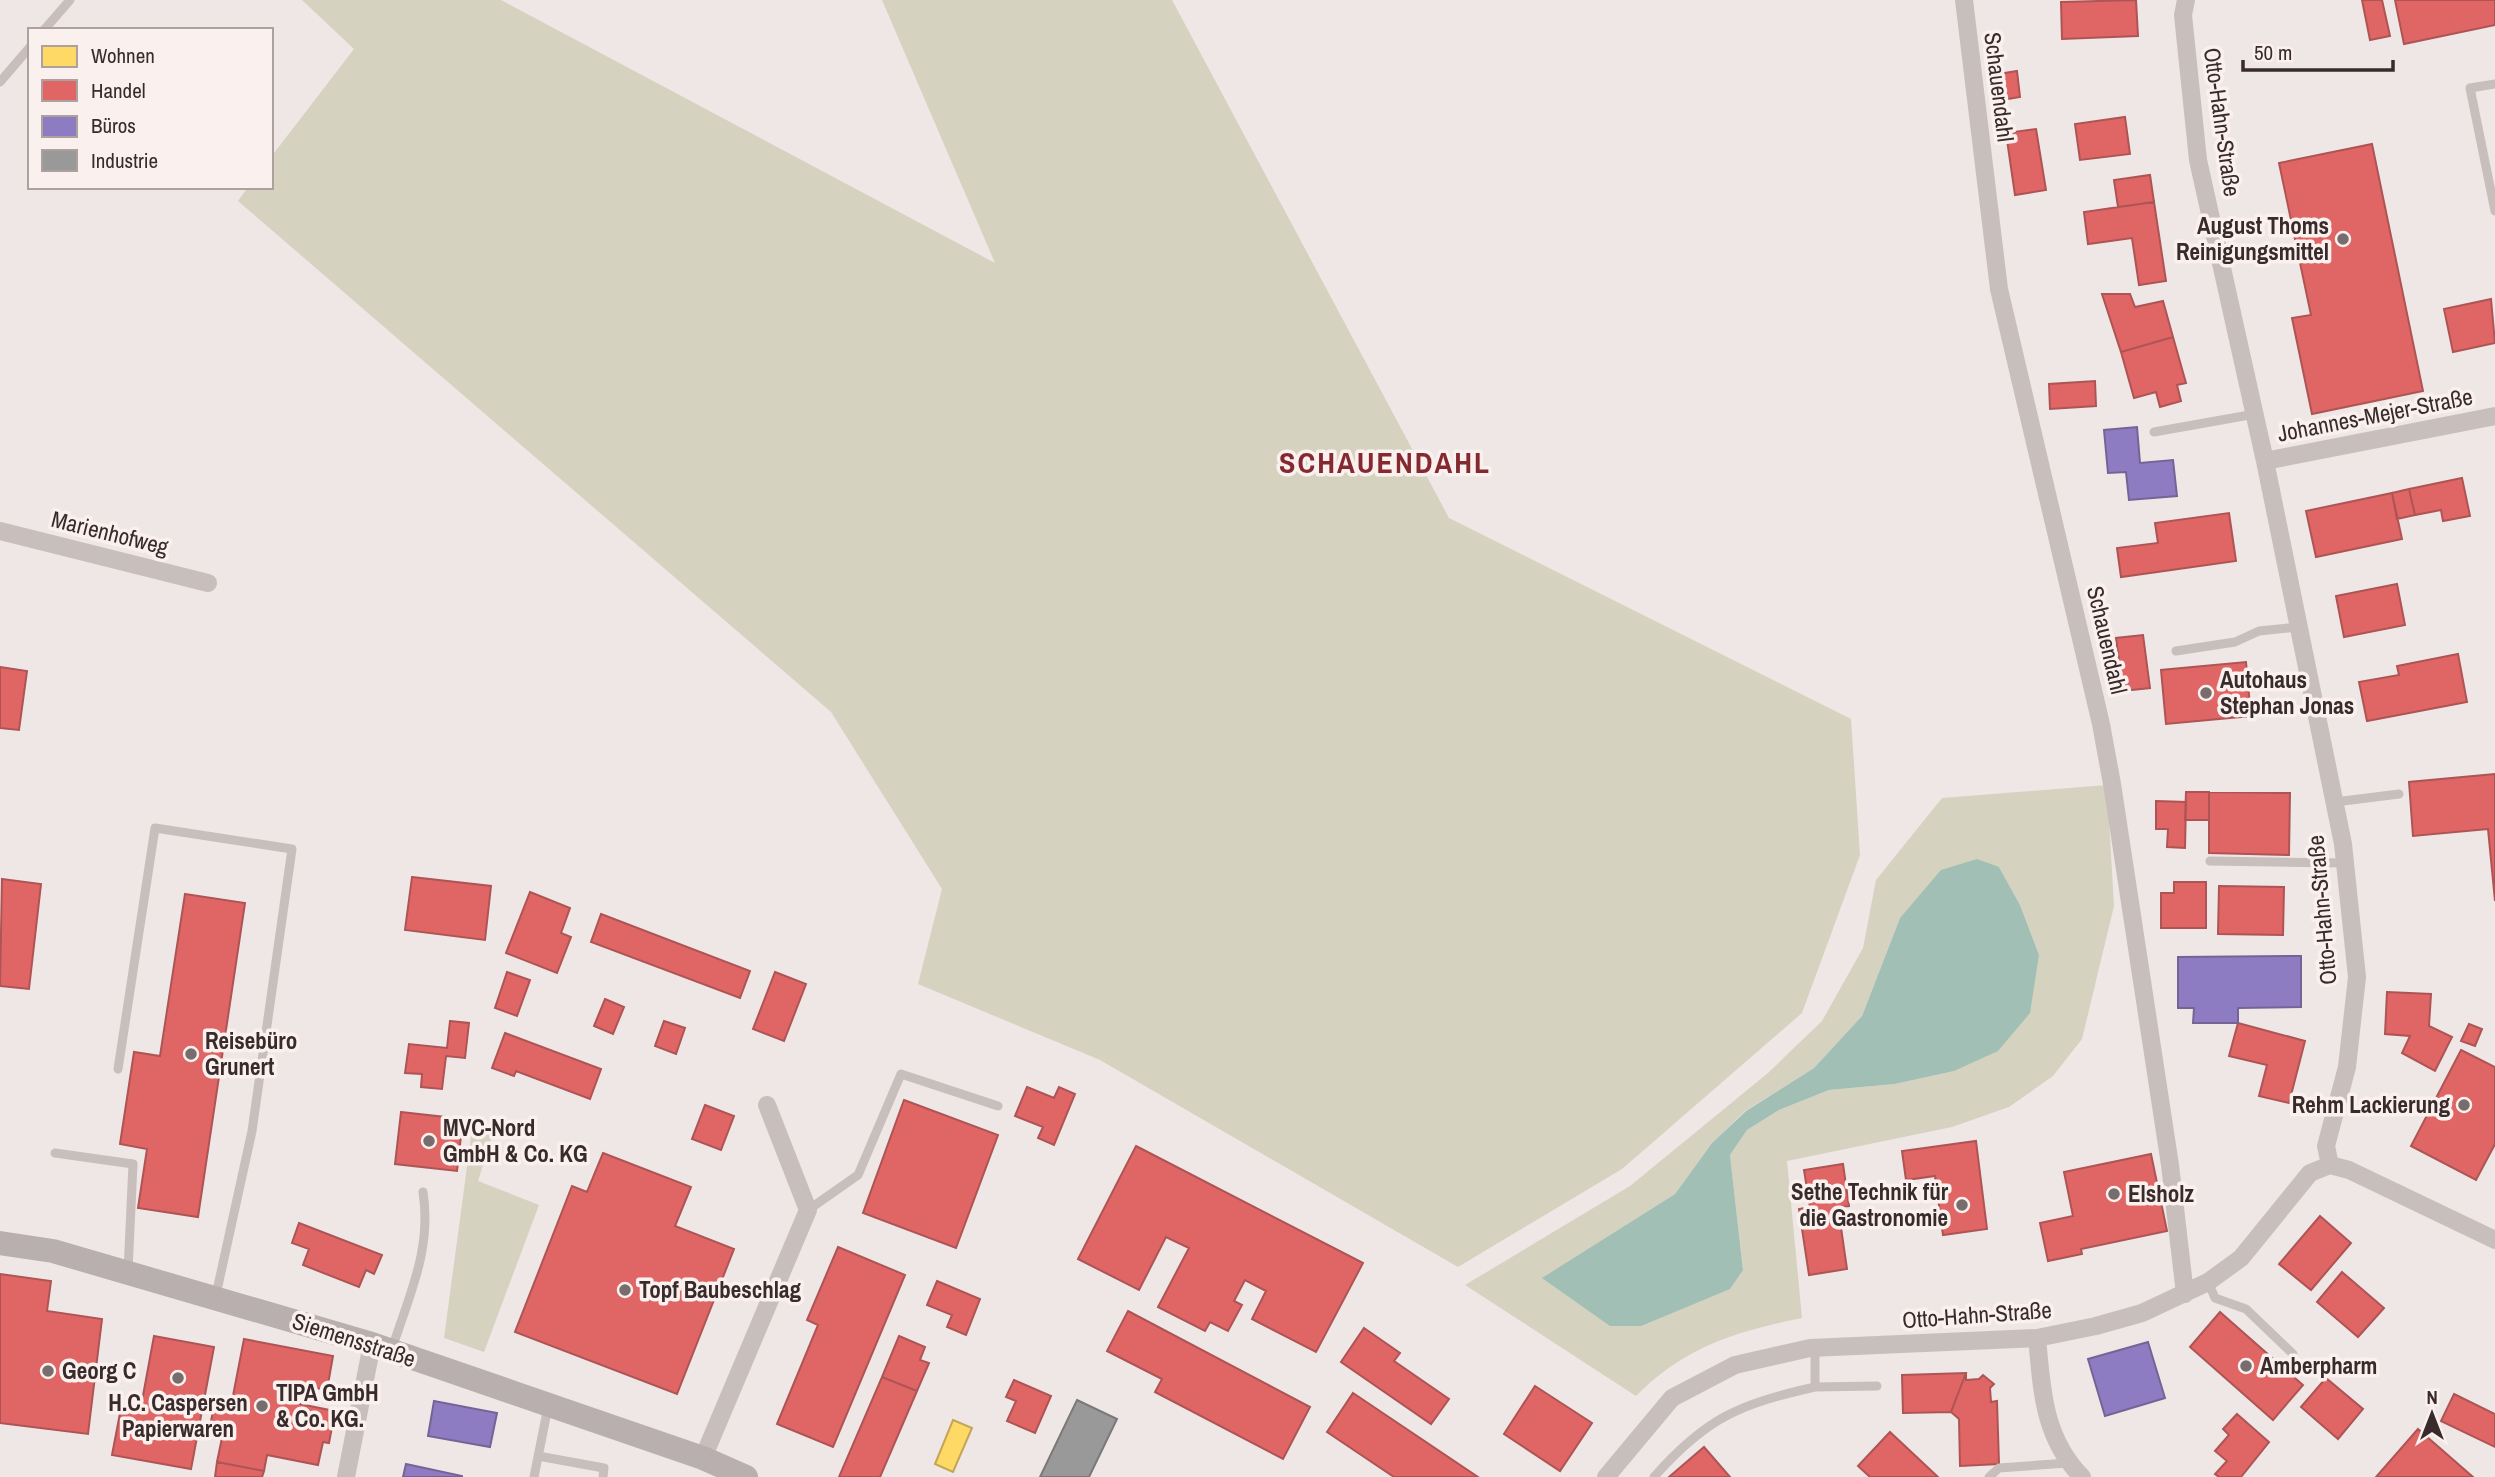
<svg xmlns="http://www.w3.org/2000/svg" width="2495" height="1477" font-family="'Archivo Narrow',sans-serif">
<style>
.green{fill:#d5d2c0;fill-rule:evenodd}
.water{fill:#a2bfb6}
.homes{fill:#ffd966;stroke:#c4a555;stroke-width:2}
.shops{fill:#e06666;stroke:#ae5455;stroke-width:2}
.offices{fill:#8e7cc3;stroke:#746496;stroke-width:2}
.industry{fill:#999;stroke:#7c7878;stroke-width:2}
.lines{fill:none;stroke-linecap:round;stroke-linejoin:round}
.lane{stroke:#c8bfbd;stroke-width:9}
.street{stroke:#c8bfbd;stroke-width:18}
.secondary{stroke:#b8afae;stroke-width:24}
.poi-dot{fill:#786d6d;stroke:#faf0ee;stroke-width:2.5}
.labels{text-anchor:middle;stroke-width:7;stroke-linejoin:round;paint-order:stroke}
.street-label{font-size:23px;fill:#392b2c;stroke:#faf0ee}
.poi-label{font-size:23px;font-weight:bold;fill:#392b2c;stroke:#faf0ee;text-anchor:start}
.district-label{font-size:30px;font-weight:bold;letter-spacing:2px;fill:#842930;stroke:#faf0ee}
</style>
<rect width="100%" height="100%" fill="#eee7e5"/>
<path class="green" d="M302,0H501L995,263L882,0H1172L1449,518L1851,719L1860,855L1802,1013L1622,1169L1458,1267L1100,1060L918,984L942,889L831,712L238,201L248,187H271V157L354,49Z
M2107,785L2114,906L2082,1039L2053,1076L2009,1107L1952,1127L1787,1161L1802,1318C1735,1332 1686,1346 1636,1396L1465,1285L1630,1186L1768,1073L1822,1021L1863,948L1876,880L1942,798ZM1999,867L2020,905L2039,955L1954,1071L1895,1084L1829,1090L1779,1110L1747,1130L1730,1155L1743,1269L1543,1278L1675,1194L1712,1143L1745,1111L1814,1068L1862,1016L1900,918Z
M473,1122L494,1130L478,1181L539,1205L484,1352L444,1338Z"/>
<path class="water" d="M1977,859L1999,867L2020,905L2039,955L2030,1013L1998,1051L1954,1071L1895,1084L1829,1090L1779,1110L1747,1130L1730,1155L1743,1270L1730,1289L1641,1326H1610L1542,1278L1675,1194L1712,1143L1746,1111L1814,1068L1862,1016L1900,918L1941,870Z"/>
<path class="homes" d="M953,1420L972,1428L953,1472L935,1464Z"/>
<path class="shops" d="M2136,0L2138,36L2062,39L2061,2Z
M2362,0H2382L2390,36L2370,40Z
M2395,0H2495V25L2404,44Z
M2017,71L2020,97L2002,100L1998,74Z
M2125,117L2130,154L2080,160L2075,124Z
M2036,129L2046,190L2015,195L2006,133Z
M2372,144L2423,391L2312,414L2292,318L2311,315L2279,163Z
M2150,175L2154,202L2118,207L2114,180Z
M2154,202L2166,281L2139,285L2132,238L2088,244L2084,212Z
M2102,294H2130L2135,307L2163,301L2173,337L2121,352Z
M2491,299L2495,343L2453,352L2444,309Z
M2173,337L2186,383L2177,385L2181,401L2160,407L2156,392L2134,398L2121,352Z
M2095,381L2096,406L2050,409L2049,384Z
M2462,478L2470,516L2443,521L2441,510L2415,515L2409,489Z
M2409,489L2415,515L2397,519L2392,493Z
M2392,493L2402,539L2316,557L2306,511Z
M2229,513L2236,561L2121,577L2117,548L2158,543L2155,523Z
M2397,584L2405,625L2344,637L2336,596Z
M2143,635L2150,688L2123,691L2116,638Z
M2458,654L2467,702L2367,721L2359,682L2399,675L2397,666Z
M2246,662L2251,716L2166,724L2161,670Z
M0,667L27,671L19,730L0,728Z
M2495,774V901L2488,829L2413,836L2409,782Z
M2186,792H2209V820H2185Z
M2209,792L2290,793L2289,855L2209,853Z
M2156,801L2186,802L2185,848L2167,847L2168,829H2156Z
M412,877L491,886L485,940L405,930Z
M2,879L41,884L29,989L0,986Z
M2174,882H2206V928H2161V893H2174Z
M2219,886L2284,887L2283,935L2218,934Z
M530,892L570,908L561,933L571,937L557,973L506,953Z
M185,894L245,903L198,1217L138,1208L147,1149L120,1144L134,1052L160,1056Z
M601,914L750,971L740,998L591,942Z
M507,972L530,980L517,1016L495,1008Z
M775,972L806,984L784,1041L753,1029Z
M2387,992L2431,994L2429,1026L2452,1037L2435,1071L2402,1053L2410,1036L2385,1034Z
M605,999L624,1007L613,1034L594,1026Z
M450,1021L469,1023L465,1058L446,1056L442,1089L421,1087L422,1074L405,1073L409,1044L447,1048Z
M664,1021L685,1028L676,1054L655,1046Z
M2238,1023L2305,1041L2289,1103L2259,1096L2267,1065L2229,1056Z
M2469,1024L2482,1029L2475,1046L2461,1041Z
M505,1033L601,1069L590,1099L516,1071L514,1076L492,1068Z
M2461,1050L2495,1067V1144L2476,1180L2411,1146Z
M1027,1087L1054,1098L1059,1087L1075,1094L1054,1145L1038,1138L1043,1127L1015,1116Z
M904,1100L998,1135L956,1248L863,1213Z
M705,1105L734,1116L721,1150L692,1139Z
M401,1112L463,1119L457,1171L395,1164Z
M1976,1141L1987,1229L1943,1235L1935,1176L1906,1180L1902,1151Z
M1136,1146L1363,1263L1316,1352L1252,1319L1266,1291L1245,1280L1234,1301L1242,1305L1228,1331L1210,1322L1205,1331L1158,1307L1189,1248L1166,1237L1139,1290L1078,1259Z
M603,1153L691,1187L675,1226L734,1249L677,1394L515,1332L572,1186L587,1192Z
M2151,1154L2167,1231L2081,1249L2082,1254L2048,1261L2040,1223L2073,1216L2064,1172Z
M1843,1164L1849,1206L1838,1207L1847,1269L1809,1275L1799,1209L1810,1207L1804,1170Z
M2320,1216L2351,1243L2311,1290L2279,1264Z
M299,1223L382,1255L374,1274L366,1270L359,1287L303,1265L309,1249L292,1243Z
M838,1247L905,1275L833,1447L777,1424L818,1325L807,1320Z
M2342,1272L2384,1308L2358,1337L2317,1302Z
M0,1274L51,1281L47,1311L102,1319L88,1434L0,1423Z
M937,1281L980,1299L966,1335L947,1327L952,1315L927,1305Z
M1128,1311L1310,1407L1283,1459L1155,1392L1162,1379L1107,1351Z
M2220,1312L2303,1385L2273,1420L2190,1347Z
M1364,1328L1400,1353L1394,1361L1449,1399L1431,1424L1341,1362Z
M154,1336L214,1347L191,1469L112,1455L121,1408L140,1412Z
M899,1336L925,1347L920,1360L929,1363L917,1391L882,1377Z
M244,1339L333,1356L327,1390L284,1382L280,1400L335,1411L329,1443L323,1442L318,1465L267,1455L264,1471L217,1462L223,1433L209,1430L216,1398L232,1401Z
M1966,1373V1380L1979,1379L1983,1375L1994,1384L1990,1388L1991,1402L1997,1401L1999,1464L1960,1466L1959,1419L1951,1412Z
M1966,1373L1951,1412L1903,1413L1902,1375Z
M882,1377L917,1391L880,1477H839Z
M2326,1378L2363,1409L2338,1439L2301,1407Z
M1014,1380L1051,1396L1035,1433L1007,1421L1016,1401L1006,1397Z
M1535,1386L1592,1423L1560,1471L1504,1434Z
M1353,1393L1478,1477H1394L1327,1432Z
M2454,1394L2495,1414V1447L2441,1421Z
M2237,1414L2269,1442L2241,1477H2219L2215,1474L2227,1461L2215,1451L2229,1435L2223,1429Z
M2418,1429L2473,1477H2376Z
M1890,1432L1938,1477H1870L1858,1466Z
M1704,1447L1730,1477H1669Z
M217,1462L264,1471L262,1477H215Z"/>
<path class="offices" d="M2137,427L2140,463L2173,460L2177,496L2129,500L2126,472L2108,473L2104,430Z
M2301,956V1007L2238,1008V1023H2193L2194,1008H2178V957Z
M2148,1342L2165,1398L2105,1416L2088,1359Z
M434,1401L497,1413L490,1447L428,1436Z
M406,1464L462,1476V1477H403Z"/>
<path class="industry" d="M1077,1400L1117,1419L1089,1477H1040Z"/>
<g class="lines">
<path class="lane" d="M44,30L70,0
M0,82L30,47
M2495,84L2470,88L2495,211
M2154,432L2255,414
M2176,651L2235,642L2259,631L2299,627
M2335,802L2399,794
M2210,861L2345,863
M118,1069L155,828L292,849L252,1131L216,1295
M55,1153L133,1164L128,1271
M808,1210L858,1175L901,1074L998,1106
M2208,1282L2215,1298L2246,1309L2293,1354
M392,1349C409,1295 432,1250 423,1192
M1815,1387L1877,1386
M538,1456L604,1468L603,1477
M534,1477L548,1407
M1654,1477C1706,1418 1739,1404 1815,1387V1347
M1989,1477L1999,1468L2068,1463"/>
<path class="street" d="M1964,0L1999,289L2101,724L2112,784L2170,1165L2185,1294
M2186,0L2183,15L2198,160L2265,461L2343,844L2357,977L2347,1067L2326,1146L2330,1165
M2265,461L2495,416
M0,531L208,583
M2330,1165L2349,1170L2495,1240
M2037,1338C2042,1390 2043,1437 2082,1477
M703,1458L808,1210L767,1105
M346,1477L372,1344
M1606,1477L1672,1398L1735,1365L1810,1348L2037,1338L2096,1326L2142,1313L2208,1282L2241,1258L2310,1173L2330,1165"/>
<path class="secondary" d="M0,1243L53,1251L372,1344L703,1458L746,1477"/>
</g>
<g class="poi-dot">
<circle cx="2343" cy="239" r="7"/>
<circle cx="2206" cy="693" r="7"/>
<circle cx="191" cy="1054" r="7"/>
<circle cx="2464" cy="1105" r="7"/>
<circle cx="429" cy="1141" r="7"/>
<circle cx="2114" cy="1194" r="7"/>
<circle cx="1962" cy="1205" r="7"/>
<circle cx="625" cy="1290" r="7"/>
<circle cx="2246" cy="1366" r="7"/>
<circle cx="48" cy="1371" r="7"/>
<circle cx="178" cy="1378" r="7"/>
<circle cx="262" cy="1406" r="7"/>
</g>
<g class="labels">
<g class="street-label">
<text transform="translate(1999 87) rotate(83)" y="8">Schauendahl</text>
<text transform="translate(2222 122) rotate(82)" y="8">Otto-Hahn-Straße</text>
<text transform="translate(2375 415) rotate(-11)" y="8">Johannes-Mejer-Straße</text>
<text transform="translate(110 533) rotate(14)" y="8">Marienhofweg</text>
<text transform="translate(2107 640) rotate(77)" y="8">Schauendahl</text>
<text transform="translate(2322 910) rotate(-95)" y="8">Otto-Hahn-Straße</text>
<text transform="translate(1977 1315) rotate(-4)" y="8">Otto-Hahn-Straße</text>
<text transform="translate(354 1340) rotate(18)" y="8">Siemensstraße</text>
</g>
<g class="poi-label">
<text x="2329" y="234" text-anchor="end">August Thoms<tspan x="2329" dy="26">Reinigungsmittel</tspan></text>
<text x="2220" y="688">Autohaus<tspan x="2220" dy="26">Stephan Jonas</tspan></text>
<text x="205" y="1049">Reisebüro<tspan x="205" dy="26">Grunert</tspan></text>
<text x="2450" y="1113" text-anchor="end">Rehm Lackierung</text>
<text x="443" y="1136">MVC-Nord<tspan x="443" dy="26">GmbH &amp; Co. KG</tspan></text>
<text x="1948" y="1200" text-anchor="end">Sethe Technik für<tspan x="1948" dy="26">die Gastronomie</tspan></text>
<text x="2128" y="1202">Elsholz</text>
<text x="639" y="1298">Topf Baubeschlag</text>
<text x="2260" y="1374">Amberpharm</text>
<text x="62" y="1379">Georg C</text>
<text x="276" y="1401">TIPA GmbH<tspan x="276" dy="26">&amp; Co. KG.</tspan></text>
<text x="178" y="1411" text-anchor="middle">H.C. Caspersen<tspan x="178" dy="26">Papierwaren</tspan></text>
</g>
<g class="district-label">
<text x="1385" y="473">SCHAUENDAHL</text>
</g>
</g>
<rect x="28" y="28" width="245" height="161" fill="#faf0ee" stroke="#ada1a0" stroke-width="2"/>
<rect x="42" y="46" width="35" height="21" fill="#ffd966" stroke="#ada1a0" stroke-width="2"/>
<text x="91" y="63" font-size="21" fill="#392b2c">Wohnen</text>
<rect x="42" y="80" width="35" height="21" fill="#e06666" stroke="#ada1a0" stroke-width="2"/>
<text x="91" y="98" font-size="21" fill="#392b2c">Handel</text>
<rect x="42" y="116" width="35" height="21" fill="#8e7cc3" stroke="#ada1a0" stroke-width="2"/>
<text x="91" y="133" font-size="21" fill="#392b2c">Büros</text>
<rect x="42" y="150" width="35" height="21" fill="#999999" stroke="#ada1a0" stroke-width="2"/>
<text x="91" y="168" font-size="21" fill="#392b2c">Industrie</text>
<g transform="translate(2432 1414)" stroke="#faf0ee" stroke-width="5" paint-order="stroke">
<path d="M0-5L12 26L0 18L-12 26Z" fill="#392b2c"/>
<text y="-10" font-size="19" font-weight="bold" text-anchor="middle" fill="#392b2c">N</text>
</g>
<path d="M2243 60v10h150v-10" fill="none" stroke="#392b2c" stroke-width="3.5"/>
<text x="2254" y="60" font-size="21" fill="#392b2c" stroke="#faf0ee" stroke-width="5" paint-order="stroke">50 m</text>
</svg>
